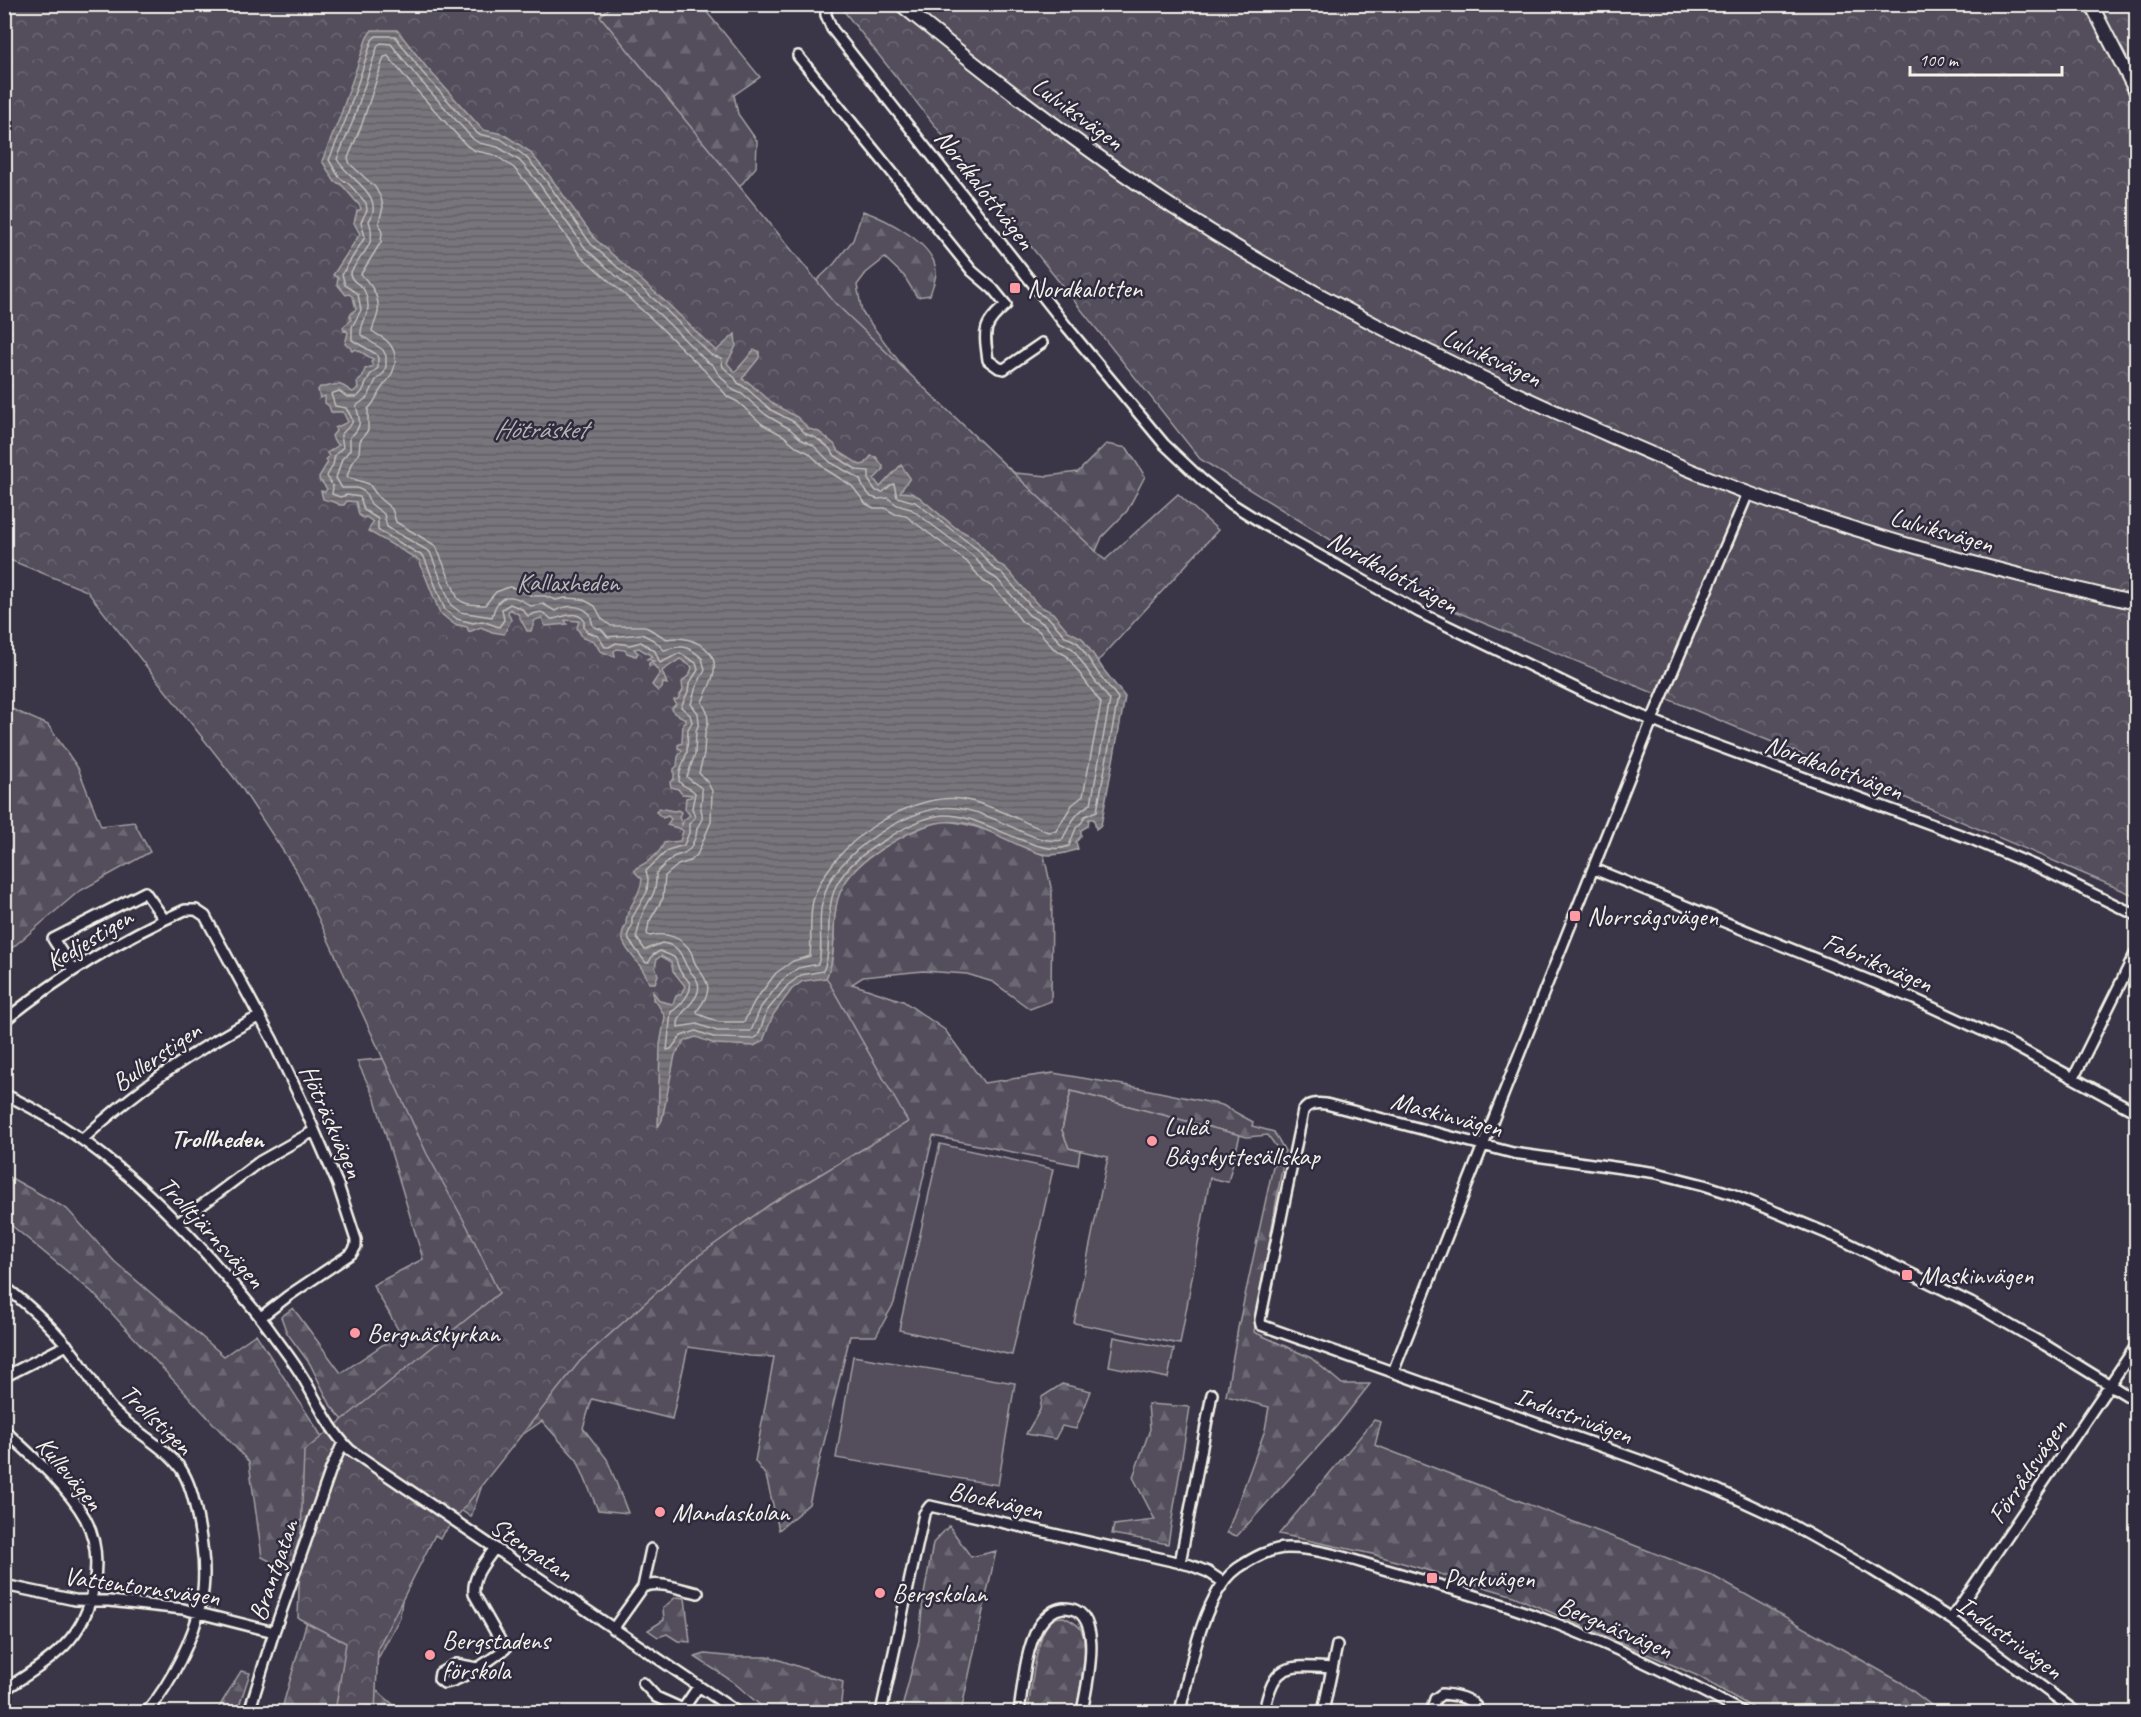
<svg xmlns="http://www.w3.org/2000/svg" width="2141" height="1717" font-family="Caveat,sans-serif">
<style>
.forest{fill:url(#forest-firs);stroke:#a4a0a2;stroke-width:1.5}
.park{fill:url(#park-crowns);stroke:#a4a0a2;stroke-width:1.5}
.pitch{fill:#534e5c;stroke:#a4a0a2;stroke-width:1.5}
.water{fill:url(#water-rules);stroke:#aaa6a7;stroke-width:1.5}
.lines{fill:none;stroke-linecap:round;stroke-linejoin:round}
.shore{stroke:#c2bfbc;stroke-width:1.5}
.minor-casing{stroke:#f4f1e8;stroke-width:14}
.major-casing{stroke:#f4f1e8;stroke-width:16}
.minor{stroke:#2f2a3d;stroke-width:9}
.major{stroke:#2f2a3d;stroke-width:12}
.poi-dot{fill:#ff9aa2;stroke:#2f2a3d;stroke-width:2}
.labels{text-anchor:middle;stroke-width:5;stroke-linejoin:round;paint-order:stroke}
.street-label{font-size:26px;fill:#f4f1e8;stroke:#2f2a3d}
.poi-label{font-size:26px;fill:#f4f1e8;stroke:#2f2a3d;text-anchor:start}
.park-label{font-size:26px;fill:#bcb8b7;stroke:#2f2a3d}
.water-label{font-size:27px;font-style:italic;fill:#b6b2b2;stroke:#2f2a3d}
.neighbourhood-label{font-size:27px;font-weight:bold;fill:#f4f1e8;stroke:#2f2a3d}
</style>
<defs>
<pattern id="forest-firs" width="22" height="20" patternUnits="userSpaceOnUse" patternTransform="scale(1.5)"><rect width="22" height="20" fill="#534e5c"/><path d="M5 1l3.5 6h-7zM16 11l3.5 6h-7z" fill="#6c6873"/></pattern>
<pattern id="park-crowns" width="20" height="18" patternUnits="userSpaceOnUse" patternTransform="scale(1.5)"><rect width="20" height="18" fill="#534e5c"/><path d="M2 6a3 3 0 1 1 6 0M12 15a3 3 0 1 1 6 0" fill="none" stroke="#6c6873"/></pattern>
<pattern id="water-rules" width="6" height="5" patternUnits="userSpaceOnUse" patternTransform="scale(1.5)"><rect width="6" height="5" fill="#78747b"/><path d="M0 2.5h6" fill="none" stroke="#636063"/></pattern>
</defs>
<rect width="100%" height="100%" fill="#3b3647"/>
<filter id="ink" filterUnits="userSpaceOnUse"><feTurbulence type="fractalNoise" baseFrequency=".0167" numOctaves="2"/><feDisplacementMap in="SourceGraphic" scale="12" xChannelSelector="R" yChannelSelector="G"/><feConvolveMatrix kernelMatrix="1 2 1 2 8 2 1 2 1" color-interpolation-filters="sRGB"/></filter>
<g filter="url(#ink)">
<path class="forest" d="M455,5H701L760,77L734,95L738,114L757,141L756,167L736,191L811,286L834,264L853,240L863,211C886,219 936,244 936,272C936,279 932,288 930,295L917,297L904,276L885,258L866,273L857,285L862,312L939,415L1015,473L1048,476L1078,472L1106,444L1127,448L1145,476L1127,511L1102,537L1090,565Z
M5,706L48,725L78,768L101,826L134,822L150,852L78,892L5,954Z
M943,821C979,823 1011,841 1044,855L1052,892L1051,1001L1030,1009L993,982L967,974L923,971L863,977L852,984L903,1001L945,1030L984,1083L1053,1073L1135,1087L1222,1105L1253,1122L1252,1126L1274,1132L1285,1151L1254,1332L1311,1358L1342,1384H1370L1336,1427L1237,1536L1227,1533L1265,1430L1269,1407L1226,1396L1238,1328L1277,1148L1268,1135L1247,1137L1071,1091L1062,1130L1069,1148L1080,1151L1078,1165L933,1136L894,1303L876,1336H850L809,1504L779,1530L766,1476L755,1461L774,1357L750,1356L688,1347L672,1419L592,1399L583,1428L607,1459L628,1513L598,1510L577,1460L542,1421L492,1456L471,1517L361,1441L331,1406L310,1364L287,1333L281,1317L293,1308L341,1373L400,1333L373,1285L423,1259L375,1099L357,1061L404,1057L792,989L826,978C837,956 832,934 835,910C841,863 903,831 943,821Z
M4,1174L67,1209L115,1262L224,1356L256,1334L319,1432L327,1451L289,1571L262,1557L249,1462L92,1292L5,1220Z
M1062,1384L1091,1391L1076,1429L1062,1426L1055,1439L1026,1434L1040,1410L1042,1397Z
M1148,1404L1190,1407L1168,1544L1112,1534L1114,1525L1155,1520L1133,1477L1150,1429Z
M1374,1420L1381,1422L1375,1445L1711,1575L1902,1683L1940,1712H1760L1698,1676L1511,1595L1372,1554L1279,1534Z
M949,1526L971,1557L996,1551L961,1712H901L919,1640L923,1600L933,1543Z
M405,1573L400,1617L366,1681L402,1712H281L314,1596Z
M676,1597L685,1598L690,1642L678,1641L667,1634L658,1637L648,1630L664,1620L663,1608Z
M1064,1617C1070,1620 1076,1623 1080,1628C1091,1643 1079,1694 1076,1712H1028C1030,1694 1037,1632 1051,1621C1055,1617 1059,1617 1064,1617Z
M705,1654L736,1657H771L843,1682L840,1712H768L732,1681L695,1657Z
M241,1671L250,1673L237,1712H216Z"/>
<path class="park" d="M4,5H613L600,16L835,303L1105,560L1178,494L1218,530L1102,657L784,903L908,1122L769,1205L694,1259L580,1361L440,1538L435,1535L378,1648L375,1712H335L346,1643L298,1618L304,1451L499,1293L468,1228L427,1154L297,872L239,784L87,591L5,558Z
M839,5H2136V896L1852,775L1428,600L1200,459Z"/>
<path class="pitch" d="M1071,1091L1240,1135L1228,1182L1210,1178L1180,1344L1074,1323L1108,1157L1069,1148L1062,1130Z
M940,1144L1053,1169L1012,1355L899,1330Z
M1114,1337L1174,1349L1168,1378L1109,1366Z
M853,1356L1015,1383L998,1485L836,1458Z"/>
<path class="water" d="M372,30H397L427,68L483,130L503,134L529,151L548,174L595,239L668,304L716,351L735,334L736,346L727,363L735,372L754,350L759,351V358L742,379L748,382L775,405L797,417L809,429L819,432L834,444L838,451L860,465L865,464L871,456L876,457L883,466V470L874,479L880,487L901,465L910,478L900,492L911,493L919,497L956,528L973,537L998,564L1005,567L1038,605L1053,613L1068,631L1082,638L1103,669L1125,697L1101,825L1096,829L1094,819H1089L1088,826L1081,830V836L1076,842L1078,849C1067,853 1054,857 1042,854C1009,845 978,818 943,822C923,824 905,835 888,845C870,856 851,869 842,888C828,917 840,949 826,978L803,981L792,989L773,1015L763,1041L754,1046L715,1044L696,1037L684,1041L675,1055L662,1120L658,1127L660,1045L665,1017L656,1001L653,1000V992L660,1001L673,1004L676,996L681,994L685,986L673,971L671,962L661,956L657,959L655,967L658,975L655,983H649C647,978 645,973 642,969C634,955 614,942 626,925C625,908 641,897 642,879L635,872L636,868C647,863 659,855 664,843L680,841L683,831L681,829L667,825L671,819L668,816L663,818L656,812L659,808L674,811L678,810L681,812L679,817L682,825L684,820L690,815L685,809L686,798L691,797L692,795L682,794L678,789L671,787L670,782L674,779V769L677,766L678,757L682,750L678,748V745L682,743L683,724L686,723V719L674,713L672,708L676,704L674,700L678,699L683,690L682,682L690,674L692,667L680,659L662,671L667,684L663,683L662,688L658,691L652,685L660,673L653,664L649,666V663L654,661L647,659L652,656L639,648L634,649L638,653L636,656L627,653L625,650L617,649L614,651L615,656H613L600,651L594,641L583,638L577,628L579,621L565,620L567,624L545,626L542,618L535,620L531,631H527L518,614L510,609L508,612L511,620L504,634L492,632L481,627L469,632L467,627L454,624L440,613L419,560L368,531L373,522L366,517L363,518L359,515L356,502L347,501L344,505H339L337,503L323,499L321,491L325,492L327,489L322,482H320L319,477L328,462L326,460L329,456L327,453L339,445L334,441L332,436L336,431L335,428L348,422L343,412H331L329,406L325,403V396L320,398L318,390L320,387C327,388 332,384 340,385C346,386 348,390 353,392L358,388L357,382L362,378L365,369L373,366L371,362L373,359L356,349L352,351L350,347L345,344L348,333L346,330L344,331L343,327L351,320L350,315L356,309L353,297L349,294L346,295L337,284L338,278L333,275L360,234L354,223L357,211L361,209L360,206L341,184L335,182L322,161L340,117L367,37Z"/>
<g class="lines">
<path class="shore" d="M376,36H395L422,72L478,134L501,139L525,156L544,178L591,244L664,308L711,355L721,358L723,367L735,378L738,383L746,388L771,410L794,422L806,434L816,438L829,448L834,455L857,470L869,471V481L876,491L883,492L891,485L894,484L897,497L915,502L977,549L994,569L1001,572L1034,610L1049,618L1065,636L1078,643L1098,673L1118,698L1097,811L1085,816L1082,822L1076,828L1069,846C1039,860 982,813 943,815C922,817 902,829 885,840C866,851 846,866 836,886C823,915 834,948 823,971L801,975L788,985L767,1011L758,1036L753,1039L716,1038L696,1031L681,1036L671,1049L667,1050L671,1012C678,1008 695,991 689,982C687,978 682,975 680,971C677,966 678,962 674,957L660,951L653,955L649,962L646,963L629,940L628,934L632,926V918L647,892L648,879L646,871L668,850L684,845L689,833V824L695,817L692,808L695,793C691,787 683,788 679,781L680,772L687,752L688,729L692,722L690,715L681,707L688,692L689,684L698,670L696,663L680,653L660,663L655,651L641,642L630,645L616,643L609,647H605L598,636L587,632L584,627V620C574,608 562,619 551,619C541,610 541,611 528,616L522,609L510,604L502,609L504,620L499,627L482,621L473,623L457,619L445,610L424,557L378,530V519L364,510L360,497L347,495L340,497L332,494L333,487L327,476L333,465L335,455L343,447L341,435C351,422 358,427 346,408L335,406L331,394L339,391L347,397H357L362,392L370,375L378,368V358L376,354L352,340V327L361,310L358,294L345,285L342,274L365,237L361,222L367,210L366,203L350,185L339,177L329,160L346,119L372,40Z
M381,43L391,44L417,77L473,139L479,143L498,147L520,161L538,182L586,249L659,314L706,361L713,365L717,372L733,390L742,394L766,415L790,429L802,440L813,445L830,462L860,479L863,487L871,497L878,499L888,498L897,505L911,509L972,555L989,574L997,579L1029,615L1044,624L1060,642L1073,649L1092,677L1110,700L1091,804C1076,811 1070,825 1062,840C1037,844 1012,825 989,817C974,811 956,806 940,808C901,814 853,846 831,879C827,885 825,894 823,900C816,921 825,945 818,964L798,968L782,980L761,1007L751,1031H717L697,1024L678,1027C676,1010 703,1001 698,983C696,976 690,973 687,967C680,954 681,946 662,943L645,950L636,937C639,930 639,924 641,918C648,897 657,899 656,873L673,857L684,853L690,849L696,836L697,828L702,819C703,814 700,809 701,805C704,780 701,791 687,777L695,754L696,731L699,723L698,713L691,704L696,687L705,670L702,658C687,645 682,645 664,650L655,641L642,634L608,637L602,630L593,626L590,614C580,604 566,605 555,611L543,604L530,606C521,599 507,591 498,603C494,607 494,612 492,617L460,612L451,605L430,552L387,527L384,514L371,504L365,492L357,488H342L336,478L342,459L350,450V437C363,427 360,419 356,406L368,397L376,380L384,373L386,366V356L383,350L361,335C360,319 374,314 365,292C362,283 352,284 350,274C360,253 378,246 369,221C386,194 348,180 337,159L353,121L378,45Z
M388,56L410,83L467,146L476,151L495,155L514,168L531,188L580,255L653,320L706,372L728,397L738,402L762,424L784,436L797,447L809,453L825,469L852,486L866,504L874,508H885L895,514L906,516L967,562L983,581L991,586L1006,601L1022,622L1039,631L1053,648L1067,656L1101,703L1083,796L1072,805L1056,831L1048,832C1021,821 995,806 966,800C910,789 828,846 813,901C809,919 812,938 810,956L793,961L776,973L754,1002L744,1022H719L698,1014L697,1011C714,989 709,984 696,965C693,961 693,956 691,952C683,937 665,932 650,936L647,934L649,922L663,898L665,876L678,865L690,861L697,855L711,822L712,791L708,783L699,773L704,754L705,734L708,722L707,712L702,702C706,692 713,682 714,671C718,647 687,634 667,639L644,626H611L602,619L595,606L582,599L565,598L556,600L545,596H532L518,589L509,587L496,592L485,605C475,604 466,606 458,599L436,546L396,522L392,509L379,498L369,484L347,477L351,464L359,453L360,441L368,430V409C376,402 377,393 384,385C395,373 401,356 388,342C383,337 377,335 372,331C373,325 377,319 378,312C380,296 371,285 361,274L381,242L382,233L379,222L383,207L381,198L375,187L350,164L348,158L362,124L384,57Z"/>
<g class="minor-casing">
<path id="minor" d="M826,4V15L832,29L1067,327L1164,444L1202,480L1232,504L1267,526L1419,612L1584,692L1685,734L1974,840L2040,868L2136,915
M798,56L972,271L993,289L1006,305C982,325 984,331 988,360L999,368L1004,369L1042,343
M1594,869L1912,998L2007,1042L2136,1112
M73,970L53,939L145,892L164,919
M4,1021C60,976 120,939 185,910H196L205,916L272,1039L301,1100L338,1185L356,1240V1246L352,1253L288,1296L261,1317
M2074,1077L2136,952
M4,1094C86,1132 151,1192 210,1258C232,1284 255,1308 274,1336C285,1351 296,1365 305,1381C319,1405 330,1430 350,1450L737,1712
M83,1139C136,1089 194,1050 260,1016
M178,1223L259,1162L314,1131
M4,1286C31,1307 56,1330 76,1357C88,1372 96,1391 109,1406C130,1430 163,1444 181,1469C191,1484 195,1503 198,1521C203,1547 207,1576 201,1602C194,1639 170,1684 147,1712
M1393,1372L1652,720L1748,493
M4,1377L67,1345
M4,1430C31,1455 67,1486 85,1518C106,1557 95,1615 64,1646C47,1663 24,1677 4,1690
M1180,1563L1212,1394
M4,1585L75,1600L109,1601L183,1609L274,1632
M643,1587C659,1580 682,1590 698,1593
M1951,1619L2136,1346
M613,1629L643,1587L651,1549
M477,1668L456,1664L440,1673L439,1679L444,1683C460,1682 492,1659 505,1649L474,1594C472,1576 485,1562 495,1548
M643,1683L656,1697L683,1709
M249,1712L274,1632L331,1469L343,1443
M685,1712L683,1709L698,1687
M881,1712L924,1514L930,1506L1190,1565L1208,1572L1223,1582
M1019,1712C1023,1685 1025,1652 1038,1627C1044,1618 1052,1609 1063,1608C1108,1606 1086,1688 1082,1712
M1180,1712C1189,1672 1203,1593 1238,1568C1253,1558 1270,1548 1288,1548C1324,1548 1360,1563 1394,1572C1443,1586 1493,1600 1541,1618C1611,1644 1677,1677 1742,1712
M1264,1712C1274,1663 1286,1665 1332,1668
M1323,1712L1337,1645
M1431,1712L1435,1699L1442,1694C1456,1695 1474,1698 1479,1712
M2076,1712L1951,1619L1872,1570L1783,1520L1718,1490L1639,1460L1261,1325L1260,1320L1303,1111C1309,1103 1316,1103 1326,1104L1513,1153L1657,1173L1704,1185L1732,1194L1836,1237L1971,1303L2045,1345L2136,1401"/>
</g>
<g class="major-casing">
<path id="major" d="M900,4C989,76 1079,146 1174,208C1303,292 1441,361 1581,423C1636,447 1691,472 1748,493C1874,539 2006,573 2136,603
M2091,4L2136,92"/>
</g>
<use href="#minor" class="minor"/>
<use href="#major" class="major"/>
</g>
</g>
<g class="poi-dot">
<rect x="1009" y="282" width="12" height="12" rx="3"/>
<rect x="1569" y="910" width="12" height="12" rx="3"/>
<circle cx="1152" cy="1141" r="6"/>
<rect x="1901" y="1269" width="12" height="12" rx="3"/>
<circle cx="355" cy="1333" r="6"/>
<circle cx="660" cy="1512" r="6"/>
<rect x="1426" y="1572" width="12" height="12" rx="3"/>
<circle cx="880" cy="1593" r="6"/>
<circle cx="430" cy="1655" r="6"/>
</g>
<g class="labels">
<g class="street-label">
<text transform="translate(1078 113) rotate(36)" y="9">Lulviksvägen</text>
<text transform="translate(985 189) rotate(52)" y="9">Nordkalottvägen</text>
<text transform="translate(1492 357) rotate(25)" y="9">Lulviksvägen</text>
<text transform="translate(1942 530) rotate(16)" y="9">Lulviksvägen</text>
<text transform="translate(1393 572) rotate(29)" y="9">Nordkalottvägen</text>
<text transform="translate(1834 767) rotate(20)" y="9">Nordkalottvägen</text>
<text transform="translate(89 939) rotate(-31)" y="9">Kedjestigen</text>
<text transform="translate(1878 962) rotate(23)" y="9">Fabriksvägen</text>
<text transform="translate(156 1056) rotate(-35)" y="9">Bullerstigen</text>
<text transform="translate(1447 1114) rotate(15)" y="9">Maskinvägen</text>
<text transform="translate(332 1121) rotate(66)" y="9">Höträskvägen</text>
<text transform="translate(212 1232) rotate(47)" y="9">Trolltjärnsvägen</text>
<text transform="translate(1574 1415) rotate(20)" y="9">Industrivägen</text>
<text transform="translate(157 1419) rotate(44)" y="9">Trollstigen</text>
<text transform="translate(2027 1471) rotate(-56)" y="9">Förrådsvägen</text>
<text transform="translate(70 1473) rotate(50)" y="9">Kullevägen</text>
<text transform="translate(996 1500) rotate(13)" y="9">Blockvägen</text>
<text transform="translate(532 1549) rotate(34)" y="9">Stengatan</text>
<text transform="translate(273 1570) rotate(-71)" y="9">Brantgatan</text>
<text transform="translate(142 1586) rotate(8)" y="9">Vattentornsvägen</text>
<text transform="translate(1615 1627) rotate(23)" y="9">Bergnäsvägen</text>
<text transform="translate(2010 1637) rotate(36)" y="9">Industrivägen</text>
</g>
<g class="poi-label">
<text x="1027" y="297">Nordkalotten</text>
<text x="1587" y="925">Norrsågsvägen</text>
<text x="1164" y="1135">Luleå<tspan x="1164" dy="30">Bågskyttesällskap</tspan></text>
<text x="1919" y="1284">Maskinvägen</text>
<text x="367" y="1342">Bergnäskyrkan</text>
<text x="672" y="1521">Mandaskolan</text>
<text x="1444" y="1587">Parkvägen</text>
<text x="892" y="1602">Bergskolan</text>
<text x="442" y="1649">Bergstadens<tspan x="442" dy="30">förskola</tspan></text>
</g>
<g class="park-label">
<text x="568" y="591">Kallaxheden</text>
</g>
<g class="water-label">
<text x="540" y="438">Höträsket</text>
</g>
<g class="neighbourhood-label">
<text x="217" y="1147">Trollheden</text>
</g>
</g>
<rect width="2141" height="1717" fill="none" stroke="#2f2a3d" stroke-width="24"/>
<rect x="12" y="12" width="2117" height="1693" fill="none" stroke="#f4f1e8" stroke-width="2" filter="url(#ink)"/>
<path d="M1910 66v9h152v-9" fill="none" stroke="#f4f1e8" stroke-width="3"/>
<text x="1919" y="66" font-size="18" fill="#f4f1e8" stroke="#2f2a3d" stroke-width="4.5" paint-order="stroke">100 m</text>
</svg>
